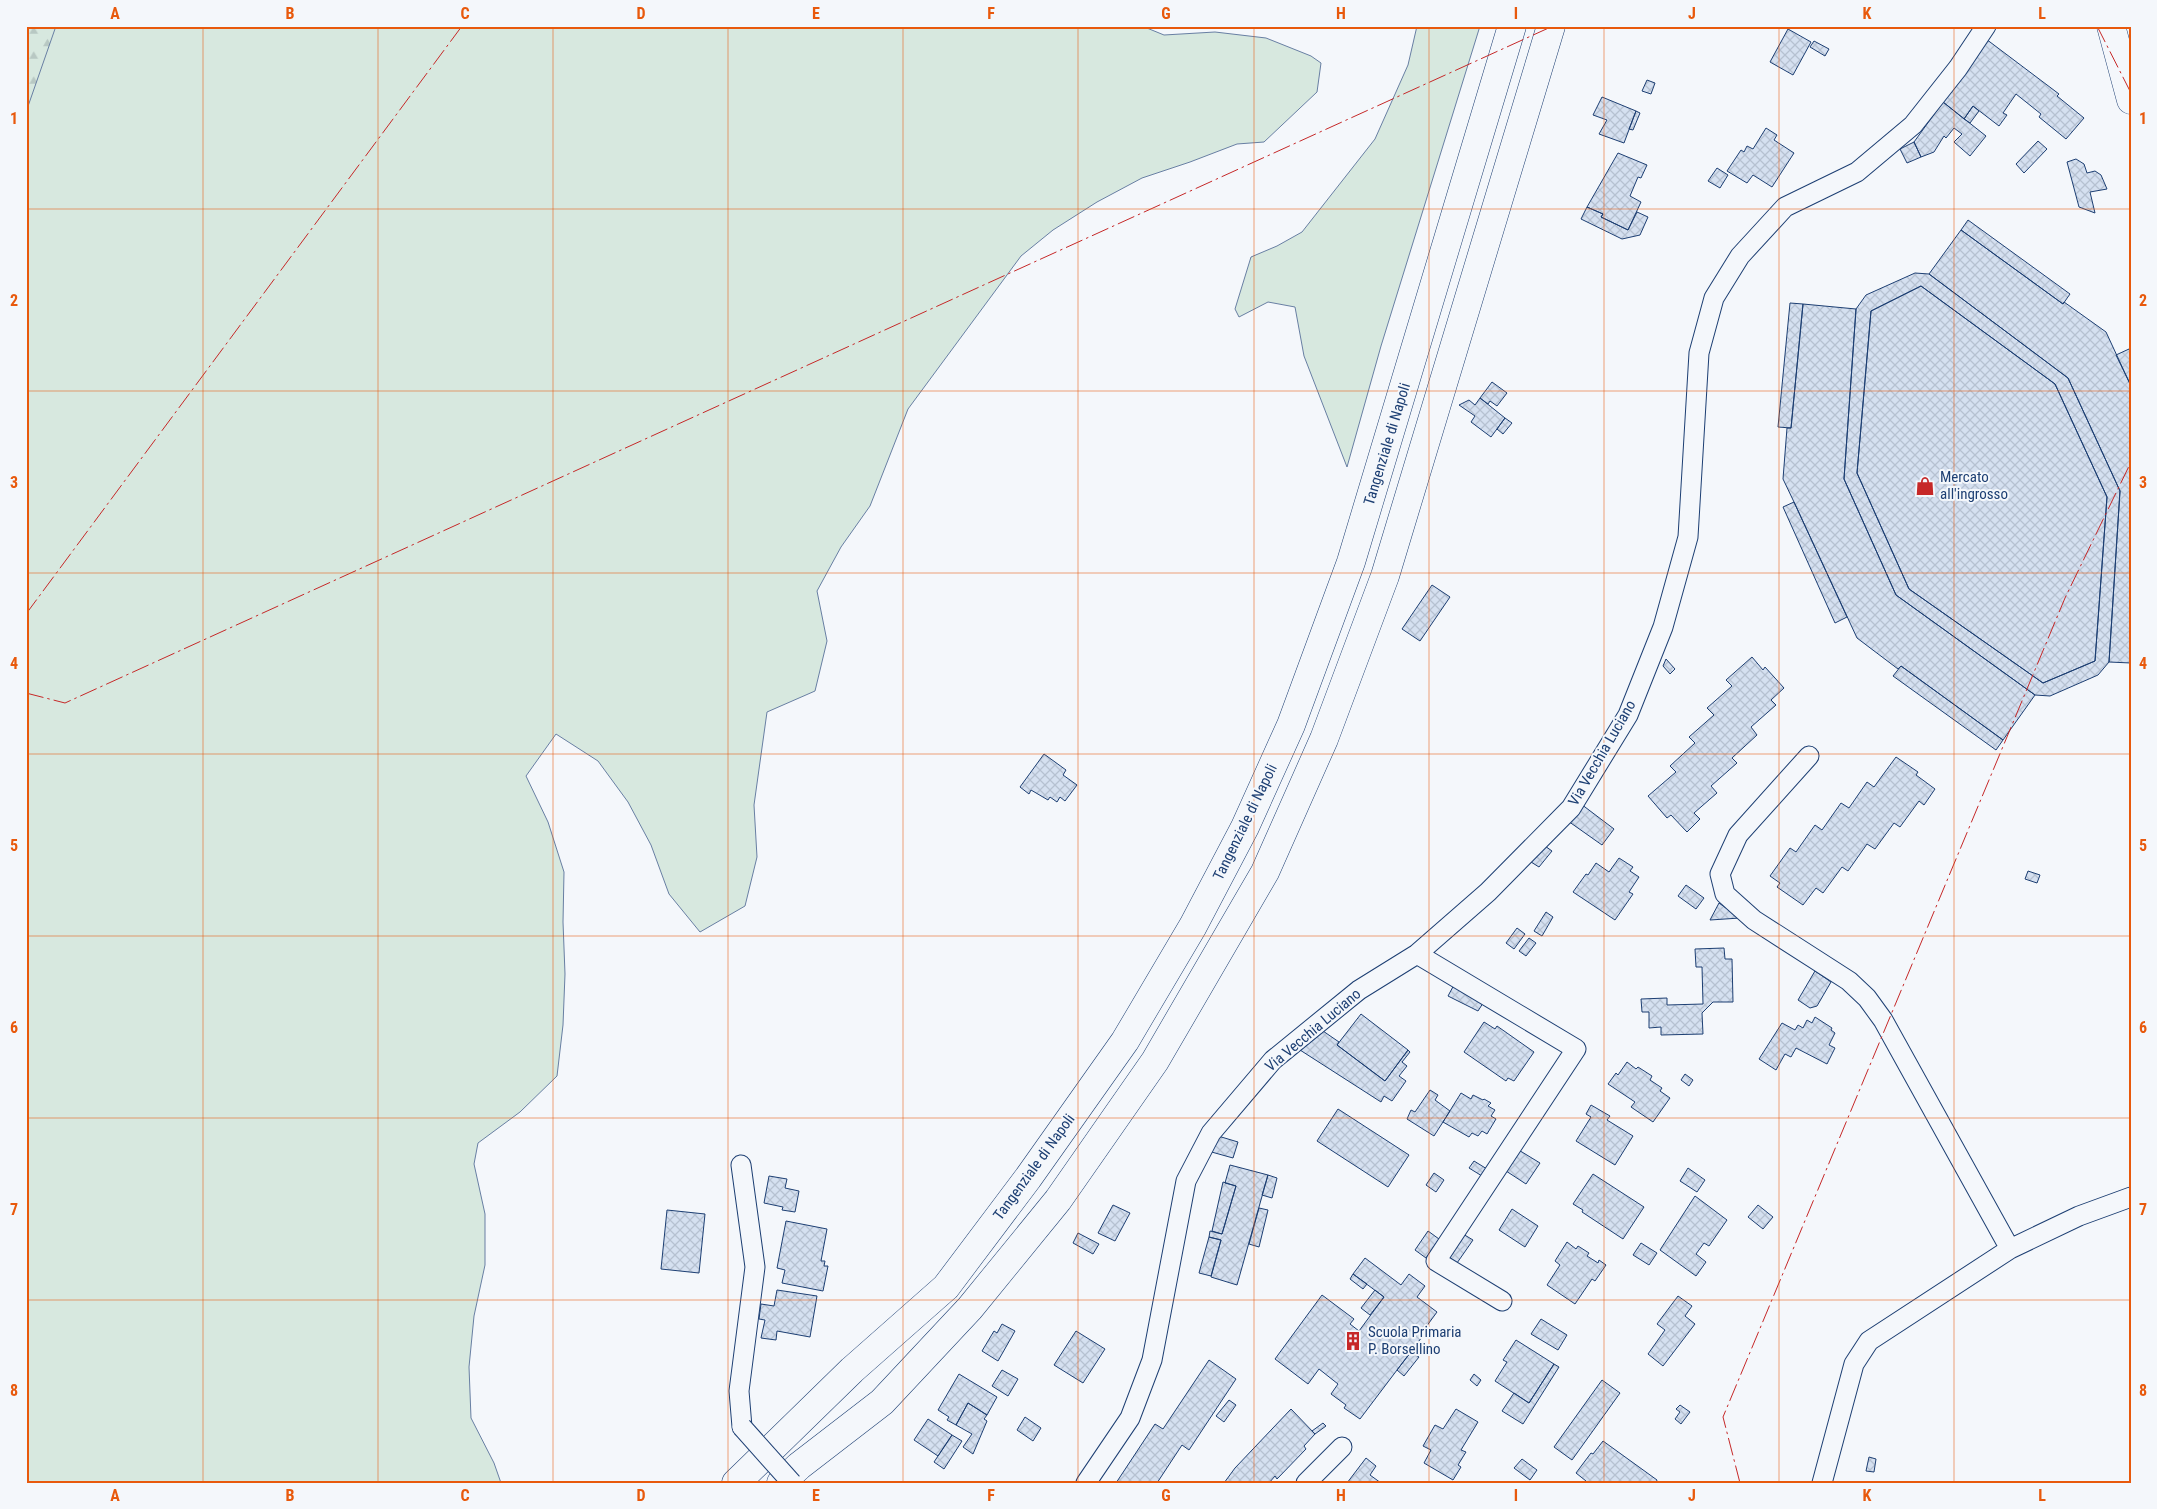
<svg xmlns="http://www.w3.org/2000/svg" width="2157" height="1509" font-family="'Roboto Condensed',sans-serif">
<style>
.grass{fill:#d7e8df;stroke:#687fa3}
.forest{fill:url(#forest-firs);stroke:#687fa3}
.building{fill:url(#building-cross-hatch);stroke:#1d3f73;fill-rule:evenodd}
.lines{fill:none;stroke-linecap:round;stroke-linejoin:round}
.street-casing{stroke:#1d3f73;stroke-width:21}
.primary-casing{stroke:#1d3f73;stroke-width:29}
.highway-casing{stroke:#1d3f73;stroke-width:29}
.street{stroke:#f4f7fb;stroke-width:19}
.primary{stroke:#f4f7fb;stroke-width:28}
.highway{stroke:#f4f7fb;stroke-width:28}
.street-bridge-casing{stroke:#1d3f73;stroke-width:21;stroke-linecap:butt}
.street-bridge{stroke:#f4f7fb;stroke-width:19}
.power{stroke:#c62828;stroke-width:1;stroke-dasharray:18 4 2.5 4;stroke-linecap:butt}
.grid{fill:none;stroke:#e8590c;stroke-width:1;stroke-opacity:0.55}
.labels{text-anchor:middle;stroke-width:4;stroke-linejoin:round;paint-order:stroke}
.street-label{font-size:15px;fill:#1d3f73;stroke:#f4f7fb}
.poi-label{font-size:15px;fill:#1d3f73;stroke:#f4f7fb;text-anchor:start}
.neatline{fill:none;stroke:#e8590c;stroke-width:2}
.grid-label{font-size:16px;text-anchor:middle;font-weight:bold;fill:#e8590c}
</style>
<defs>
<pattern id="forest-firs" width="22" height="20" patternUnits="userSpaceOnUse" patternTransform="scale(1.25)"><rect width="22" height="20" fill="#d7e8df"/><path d="M5 1l3.5 6h-7zM16 11l3.5 6h-7z" fill="#b8c8c3"/></pattern>
<pattern id="building-cross-hatch" width="8" height="8" patternUnits="userSpaceOnUse" patternTransform="scale(1.25)"><rect width="8" height="8" fill="#d5e0f0"/><path d="M0 0l8 8M0 8l8-8" fill="none" stroke="#b6c1d1"/></pattern>
</defs>
<rect width="100%" height="100%" fill="#f4f7fb"/>
<path class="grass" d="M29,26H1142L1164,35L1215,32L1266,38L1311,56L1321,63L1317,92L1264,142L1237,144L1190,162L1142,178L1097,202L1053,230L1021,256L908,409L870,506L841,547L817,591L827,641L815,691L767,712L754,805L757,857L745,906L700,932L669,894L651,845L628,802L598,761L556,734L526,776L548,822L564,872L563,922L565,974L563,1025L557,1076L520,1112L478,1143L474,1164L485,1214V1265L474,1316L469,1367L471,1418L494,1463L501,1483H26V34Z
M1417,26H1480L1381,346L1347,467L1304,356L1295,307L1268,302L1239,317L1235,309L1251,257L1277,246L1302,232L1375,139L1408,65Z"/>
<path class="forest" d="M26,26H56L26,112Z"/>
<path class="building" d="M1788,29L1811,42L1793,75L1770,62Z
M1986,39L2059,94L2057,96L2084,118L2066,139L2039,117L2041,114L2016,94L2003,113L2007,115L1999,126L1973,106L1964,119L1943,102Z
M1814,41L1829,49L1825,56L1810,47Z
M1647,80L1655,83L1651,94L1642,91Z
M1602,97L1636,111L1624,143L1599,134L1607,120L1593,115Z
M1943,102L1986,136L1970,156L1954,142L1962,134L1954,128L1946,138L1944,136L1934,152L1921,157L1914,142Z
M1973,106L1979,111L1970,123L1964,119Z
M1636,111L1640,113L1633,130L1629,129Z
M1766,128L1777,135L1774,140L1794,153L1772,187L1753,175L1747,183L1727,171L1741,150L1744,152L1747,146L1753,149Z
M2038,141L2047,149L2024,173L2016,164Z
M1914,142L1921,157L1907,163L1900,149Z
M1618,153L1647,165L1641,178L1638,177L1630,196L1641,202L1628,230L1601,217L1603,214L1587,207Z
M2076,159L2084,164L2087,173L2095,171L2101,175L2107,189L2090,192L2095,213L2079,207L2067,162Z
M1717,168L1728,175L1720,188L1708,181Z
M1587,207L1603,214L1601,217L1628,230L1637,212L1648,217L1640,235L1622,239L1581,219Z
M1968,220L2070,294L2063,304L1961,230Z
M1961,230L2063,304L2064,302L2106,332L2131,386V663L2109,662L2120,491L2068,378L1929,274Z
M1915,273L1929,274L2068,378L2120,491L2109,662L2098,675L2050,696L2035,695L1896,595L1844,479L1856,309L1866,295ZM1921,286L2055,384L2107,497L2095,661L2043,683L1909,589L1857,473L1871,311Z
M1921,286L2055,384L2107,497L2095,661L2043,683L1909,589L1857,473L1871,311Z
M1790,303L1803,304L1791,428L1778,427Z
M1803,304L1856,309L1844,479L1896,595L2035,695L2003,740L1901,666L1898,669L1857,638L1794,502L1783,479L1787,428H1791Z
M2129,349L2131,354V386L2116,355Z
M1492,382L1507,393L1497,406L1490,401L1488,404L1480,398Z
M1480,398L1505,418L1491,437L1471,422L1475,416L1459,405L1469,400L1475,405Z
M1505,418L1512,423L1503,434L1497,429Z
M1794,502L1847,617L1835,623L1783,507Z
M1432,585L1450,597L1420,641L1402,629Z
M1752,657L1763,670L1765,667L1784,688L1771,700L1776,705L1751,727L1757,735L1732,758L1737,763L1711,786L1717,793L1694,813L1700,819L1687,832L1671,815L1667,818L1648,796L1676,772L1670,766L1695,743L1689,737L1714,715L1707,708L1732,686L1726,680Z
M1666,659L1675,669L1670,674L1663,666Z
M1901,666L2003,740L1996,750L1893,676Z
M1044,754L1066,770L1063,775L1077,785L1065,801L1060,797L1057,802L1050,797L1048,800L1031,790L1029,794L1020,787Z
M1896,757L1918,772L1916,775L1935,789L1924,805L1919,801L1900,827L1894,823L1875,849L1867,844L1848,871L1842,867L1823,893L1816,888L1803,905L1777,887L1780,883L1770,876L1790,848L1796,852L1815,825L1822,830L1841,803L1849,808L1867,782L1874,787Z
M1581,804L1614,829L1602,845L1568,821Z
M1545,846L1552,851L1539,867L1531,862Z
M1619,858L1633,867L1630,871L1639,877L1629,892L1633,894L1615,920L1573,892L1586,874L1588,875L1596,863L1609,872Z
M2028,871L2040,875L2037,883L2025,879Z
M1686,885L1704,898L1696,909L1678,896Z
M1719,903L1740,918L1710,920Z
M1546,912L1553,917L1542,936L1534,931Z
M1517,928L1525,934L1514,949L1506,943Z
M1529,938L1536,943L1526,956L1519,951Z
M1724,948L1725,959H1732L1733,1002H1713L1702,1013L1703,1034L1661,1035V1027L1649,1028V1012H1642L1641,999L1667,998V1005L1703,1004L1702,967H1696L1695,949Z
M1815,971L1831,982L1817,1006L1810,1008L1798,1000Z
M1455,983L1485,1000L1478,1011L1448,996Z
M1361,1014L1408,1050L1385,1081L1337,1045Z
M1815,1017L1832,1028L1831,1030L1835,1033L1829,1045L1835,1048L1827,1064L1796,1048L1791,1057L1785,1054L1776,1070L1759,1059L1782,1023L1795,1030L1798,1025L1803,1028L1807,1020L1812,1023Z
M1484,1022L1495,1029L1497,1026L1534,1052L1514,1081L1508,1078L1506,1081L1464,1052Z
M1323,1031L1339,1042L1337,1045L1385,1081L1408,1050L1410,1052L1402,1062L1407,1066L1399,1076L1406,1081L1392,1101L1384,1096L1381,1102L1300,1050Z
M1627,1062L1636,1069L1638,1067L1652,1076L1650,1080L1662,1088L1660,1091L1670,1098L1653,1122L1631,1107L1635,1102L1608,1084L1616,1073L1618,1075Z
M1685,1074L1693,1080L1689,1086L1681,1080Z
M1430,1090L1438,1095L1435,1100L1450,1111L1434,1136L1407,1119L1411,1110L1415,1112Z
M1461,1093L1471,1099L1473,1095L1483,1100L1484,1099L1491,1103L1488,1106L1495,1110L1491,1116L1496,1119L1487,1134L1482,1131L1478,1136L1472,1133L1469,1137L1443,1122Z
M1591,1105L1610,1116L1607,1120L1633,1136L1615,1165L1576,1141L1591,1117L1586,1114Z
M1338,1109L1409,1155L1388,1187L1317,1141Z
M1218,1136L1238,1142L1233,1158L1208,1151Z
M1517,1149L1540,1163L1526,1184L1503,1169Z
M1474,1161L1487,1169L1482,1176L1469,1168Z
M1230,1165L1268,1175L1237,1285L1211,1277L1221,1240L1209,1237L1210,1231L1222,1234L1236,1186L1225,1183Z
M1688,1168L1705,1180L1697,1192L1680,1181Z
M1434,1173L1444,1180L1436,1192L1426,1185Z
M1593,1174L1644,1207L1623,1239L1582,1212L1583,1210L1573,1204Z
M1268,1175L1277,1178L1272,1198L1262,1195Z
M769,1176L787,1179L785,1188L799,1191L795,1212L782,1210L783,1207L764,1203Z
M1223,1182L1236,1186L1222,1234L1212,1231Z
M1695,1196L1727,1220L1709,1246L1704,1243L1696,1254L1706,1262L1696,1276L1660,1250Z
M1113,1205L1130,1213L1115,1241L1098,1233Z
M1758,1205L1773,1217L1763,1229L1748,1217Z
M1259,1208L1268,1210L1259,1247L1249,1244Z
M1512,1209L1538,1226L1525,1247L1499,1230Z
M667,1210L705,1214L699,1273L661,1269Z
M786,1221L827,1229L821,1261H825L824,1266H828L823,1291L782,1283L785,1270L777,1268Z
M1428,1231L1439,1239L1426,1258L1415,1250Z
M1078,1233L1099,1244L1093,1254L1073,1243Z
M1463,1234L1473,1240L1457,1263L1448,1256Z
M1209,1237L1221,1240L1211,1276L1199,1273Z
M1567,1242L1576,1249L1578,1246L1589,1253L1587,1256L1598,1263L1599,1260L1606,1265L1595,1281L1592,1279L1575,1304L1547,1285L1560,1265L1555,1261Z
M1641,1243L1657,1253L1649,1265L1633,1255Z
M1365,1258L1401,1285L1409,1274L1425,1286L1417,1297L1437,1312L1426,1327L1428,1329L1360,1419L1344,1408L1346,1405L1331,1394L1338,1384L1319,1369L1308,1384L1275,1359L1322,1295L1354,1319L1350,1324L1359,1331L1384,1297L1353,1274Z
M1353,1274L1367,1284L1363,1289L1350,1279Z
M777,1290L817,1296L810,1337L777,1331L776,1340L761,1338L765,1320L759,1319L761,1304L774,1306Z
M1375,1290L1384,1297L1370,1315L1361,1308Z
M1678,1296L1692,1306L1685,1316L1695,1324L1663,1366L1648,1354L1665,1330L1657,1324Z
M1541,1319L1567,1335L1558,1350L1531,1334Z
M1002,1324L1015,1331L998,1361L982,1351L994,1331L997,1333Z
M1076,1331L1105,1349L1083,1383L1054,1365Z
M1516,1340L1554,1364L1529,1403L1495,1381L1507,1362L1503,1360Z
M1411,1352L1419,1357L1404,1376L1397,1370Z
M1209,1360L1236,1379L1189,1450L1182,1445L1157,1483H1116L1155,1424L1163,1429Z
M1554,1364L1559,1367L1523,1424L1502,1411L1514,1393L1529,1403Z
M1002,1370L1018,1379L1008,1396L992,1386Z
M959,1374L997,1397L987,1415L968,1403L956,1425L947,1420L949,1417L938,1410Z
M1474,1374L1481,1380L1477,1386L1470,1380Z
M1602,1380L1620,1393L1572,1460L1554,1447Z
M1229,1400L1236,1405L1224,1422L1216,1416Z
M968,1403L987,1415L984,1419L987,1421L973,1454L963,1447L972,1434L956,1425Z
M1680,1405L1690,1412L1681,1424L1675,1419L1680,1412L1676,1409Z
M1291,1409L1315,1434L1304,1446L1306,1449L1277,1479L1275,1476L1269,1483H1224L1235,1468Z
M1456,1409L1478,1422L1461,1450L1466,1452L1458,1465L1461,1467L1453,1480L1424,1463L1431,1450L1423,1446L1435,1425L1443,1429Z
M1025,1417L1041,1428L1033,1441L1017,1430Z
M928,1419L952,1435L938,1456L914,1440Z
M1323,1423L1326,1426L1315,1434L1312,1431Z
M952,1435L962,1441L944,1469L934,1462Z
M1603,1441L1657,1480L1656,1483H1584L1586,1481L1576,1473L1591,1453L1593,1454Z
M1869,1457L1876,1459L1874,1472L1866,1471Z
M1366,1458L1376,1466L1370,1475L1381,1483H1347Z
M1522,1459L1537,1470L1530,1480L1514,1468Z"/>
<g class="lines">
<g class="street-casing">
<path id="street" d="M1809,756L1738,835L1720,874L1725,894L1754,920L1849,981L1867,998L1883,1020L2010,1249
M1417,954L1576,1049L1436,1261L1502,1301
M741,1165L755,1267L739,1391L742,1427
M1086,1483L1130,1418L1152,1360L1186,1181L1211,1133L1273,1060L1359,990L1417,954L1488,892L1571,808L1628,715L1663,627L1688,537L1699,353L1714,298L1740,256L1785,207L1857,172L1913,125L1958,68L1986,26
M1306,1483L1342,1447
M1822,1483L1854,1364L1869,1341L2010,1249L2079,1216L2131,1197"/>
</g>
<g class="primary-casing">
<path id="primary" d="M2111,26L2131,100"/>
</g>
<g class="highway-casing">
<path id="highway" d="M736,1483L852,1370L946,1287L1028,1178L1125,1041L1193,926L1245,827L1291,725L1351,562L1512,26
M781,1483L799,1466L882,1402L970,1308L1058,1200L1155,1061L1265,872L1324,739L1385,576L1551,26"/>
</g>
<use href="#street" class="street"/>
<use href="#primary" class="primary"/>
<use href="#highway" class="highway"/>
<g class="street-bridge-casing">
<path id="street-bridge" d="M742,1427L792,1483"/>
</g>
<use href="#street-bridge" class="street-bridge"/>
<path class="power" d="M2097,26L2131,93
M26,614L462,26
M26,693L65,703L1553,26
M1740,1483L1723,1417L2065,598L2131,462"/>
</g>
<path class="grid" d="M203,26V1483M378,26V1483M553,26V1483M728,26V1483M903,26V1483M1078,26V1483M1254,26V1483M1429,26V1483M1604,26V1483M1779,26V1483M1954,26V1483M26,209H2131M26,391H2131M26,573H2131M26,754H2131M26,936H2131M26,1118H2131M26,1300H2131"/>
<defs>
<g id="shop-bare" transform="scale(1.5)"><path d="M-5-2.5h2.3a2.7 3.5 0 0 1 5.4 0H5L5.5 6h-11ZM-1.5-2.5h3a1.5 2.3 0 0 0-3 0Z" fill="#c62828" stroke="#f4f7fb" stroke-width="2.5" paint-order="stroke"/></g>
<g id="building-bare" transform="scale(1.5)"><path d="M-4-6H4V6H1V3H-1V6H-4ZM-2.5-4.3h1.7v1.8h-1.7ZM.8-4.3h1.7v1.8H.8ZM-2.5-1h1.7V.8h-1.7ZM.8-1h1.7V.8H.8Z" fill="#c62828" stroke="#f4f7fb" stroke-width="2.5" paint-order="stroke"/></g>
</defs>
<g fill-rule="evenodd">
<use href="#shop-bare" x="1925" y="486"/>
<use href="#building-bare" x="1353" y="1341"/>
</g>
<g class="labels">
<g class="street-label">
<text transform="translate(1387 444) rotate(-73)" y="5">Tangenziale di Napoli</text>
<text transform="translate(1602 753) rotate(-60)" y="5">Via Vecchia Luciano</text>
<text transform="translate(1245 822) rotate(-64)" y="5">Tangenziale di Napoli</text>
<text transform="translate(1313 1030) rotate(-40)" y="5">Via Vecchia Luciano</text>
<text transform="translate(1034 1167) rotate(-54)" y="5">Tangenziale di Napoli</text>
</g>
<g class="poi-label">
<text x="1940" y="482">Mercato<tspan x="1940" dy="17">all'ingrosso</tspan></text>
<text x="1368" y="1337">Scuola Primaria<tspan x="1368" dy="17">P. Borsellino</tspan></text>
</g>
</g>
<rect width="2157" height="1509" fill="none" stroke="#f4f7fb" stroke-width="55"/>
<rect x="28" y="28" width="2102" height="1454" class="neatline"/>
<g class="grid-label">
<text x="115" y="19">A</text>
<text x="290" y="19">B</text>
<text x="465" y="19">C</text>
<text x="641" y="19">D</text>
<text x="816" y="19">E</text>
<text x="991" y="19">F</text>
<text x="1166" y="19">G</text>
<text x="1341" y="19">H</text>
<text x="1516" y="19">I</text>
<text x="1692" y="19">J</text>
<text x="1867" y="19">K</text>
<text x="2042" y="19">L</text>
<text x="14" y="124">1</text>
<text x="2143" y="124">1</text>
<text x="14" y="306">2</text>
<text x="2143" y="306">2</text>
<text x="14" y="488">3</text>
<text x="2143" y="488">3</text>
<text x="14" y="669">4</text>
<text x="2143" y="669">4</text>
<text x="14" y="851">5</text>
<text x="2143" y="851">5</text>
<text x="14" y="1033">6</text>
<text x="2143" y="1033">6</text>
<text x="14" y="1215">7</text>
<text x="2143" y="1215">7</text>
<text x="14" y="1396">8</text>
<text x="2143" y="1396">8</text>
<text x="115" y="1501">A</text>
<text x="290" y="1501">B</text>
<text x="465" y="1501">C</text>
<text x="641" y="1501">D</text>
<text x="816" y="1501">E</text>
<text x="991" y="1501">F</text>
<text x="1166" y="1501">G</text>
<text x="1341" y="1501">H</text>
<text x="1516" y="1501">I</text>
<text x="1692" y="1501">J</text>
<text x="1867" y="1501">K</text>
<text x="2042" y="1501">L</text>
</g>
</svg>
